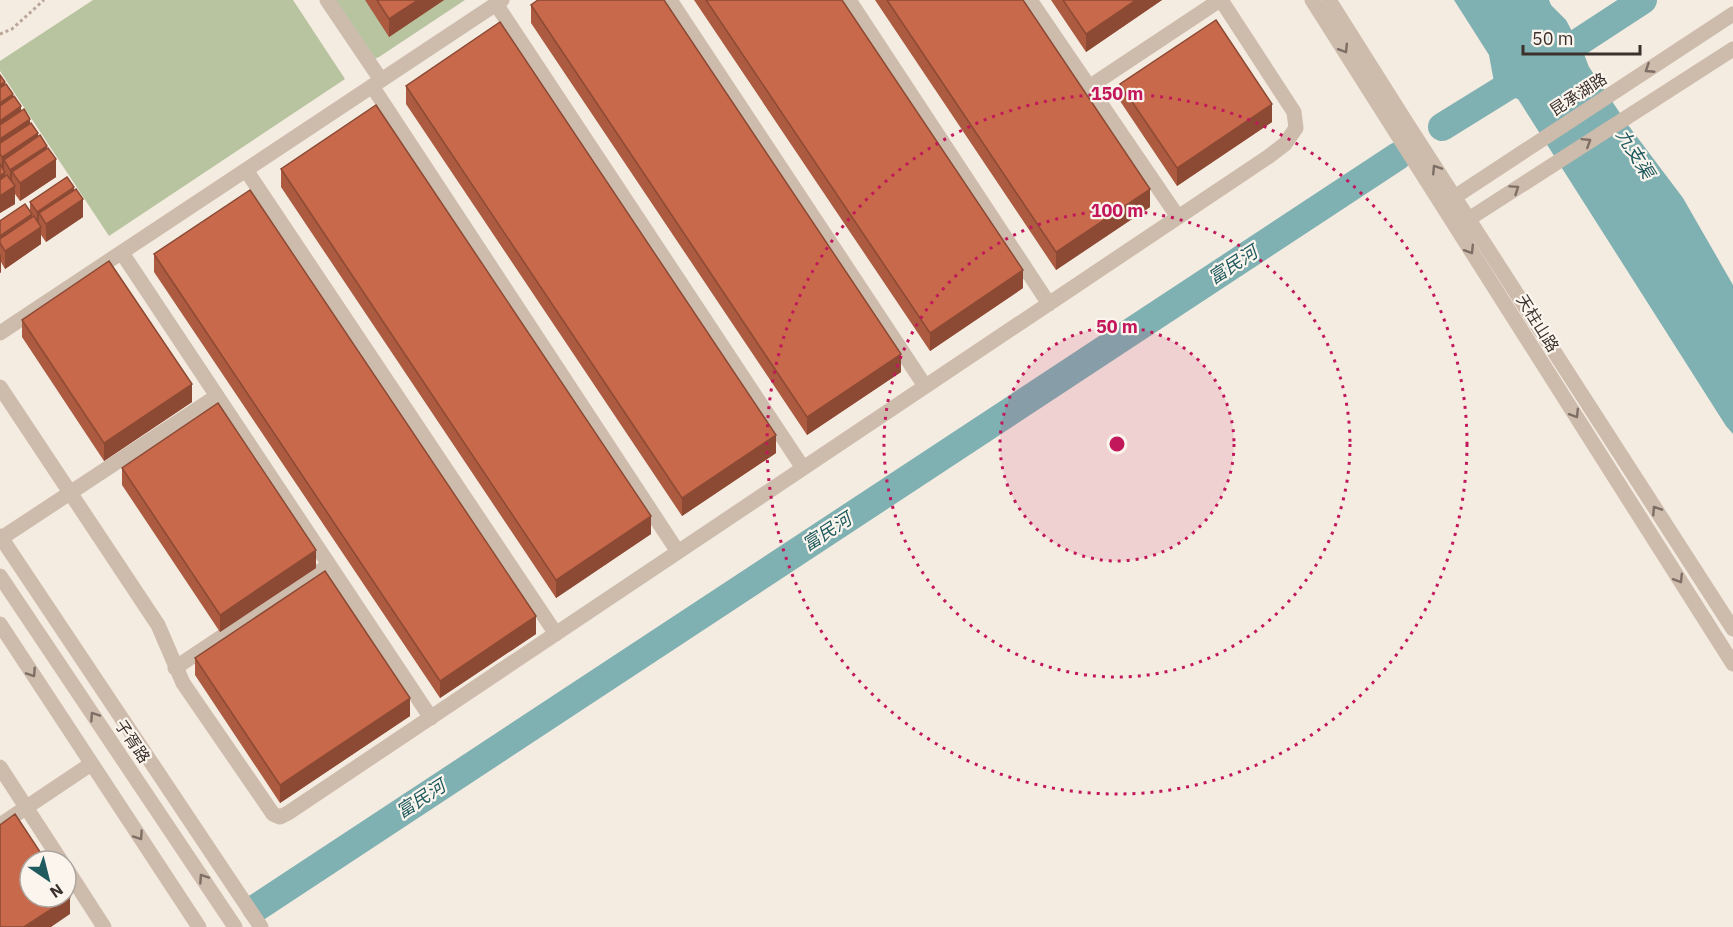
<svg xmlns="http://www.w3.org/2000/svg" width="1733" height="927" font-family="'IBM Plex Sans','Noto Sans SC',sans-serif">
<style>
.green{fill:#b8c4a0}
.water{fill:#7fb0b2}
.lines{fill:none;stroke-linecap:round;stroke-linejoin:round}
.river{stroke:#7fb0b2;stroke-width:28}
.path{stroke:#b9a596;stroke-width:3;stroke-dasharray:3 3;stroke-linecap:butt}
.minor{stroke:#cdbbac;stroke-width:15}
.wall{fill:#ac5a40}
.shaded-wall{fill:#8c4a34}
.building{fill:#c8694b;stroke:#8c4a34;stroke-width:1.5}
.oneway{stroke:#7d6f65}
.ring{fill:none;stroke:#c2185b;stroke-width:3;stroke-dasharray:3 6}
.labels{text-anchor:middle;stroke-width:4.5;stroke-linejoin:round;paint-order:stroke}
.street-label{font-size:16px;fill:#3b302b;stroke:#fbf5ee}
.water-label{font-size:18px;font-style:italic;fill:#1f5a5e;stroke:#fbf5ee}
.centre{fill:#c2185b;stroke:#fbf5ee;stroke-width:3}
.ring-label{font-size:18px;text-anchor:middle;font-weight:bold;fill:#c2185b;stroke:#fbf5ee;stroke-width:4.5;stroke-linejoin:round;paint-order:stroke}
</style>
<rect width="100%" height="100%" fill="#f4ebe1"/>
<path class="green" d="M93,0H293L345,79L109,236L0,71V61Z
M332,0H465L379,57L372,60Z"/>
<path class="water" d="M1454,0H1549L1551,5L1566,20L1584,54L1589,67L1628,125L1683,198L1733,285V434L1726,426L1518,99L1496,93L1489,55Z"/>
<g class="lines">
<path class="river" d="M1442,127L1568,49L1643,0
M256,908L1398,156"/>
<path class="path" d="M0,34L12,29L44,0"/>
<path class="minor" d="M327,0L381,80
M670,0L925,386
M849,0L1049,304
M1030,0L1178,217
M1312,0L1733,664
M1329,0L1406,122L1733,629
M496,4L803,468
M372,86L678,552
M1089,87L1220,0
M246,170L556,634
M1447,202L1733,14
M1461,224L1733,49
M122,253L431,718
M0,333L502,0
M0,387L158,625L183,683L273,814L280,817L288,813L1268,157L1285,144L1296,128L1294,112L1221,0
M0,536L261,927
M0,539L217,396
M0,576L235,927
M0,624L199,927
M175,668L329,565
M0,767L61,861
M0,825L91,764
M66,868L104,927"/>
</g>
<path class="wall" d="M365,0H444L389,37Z
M694,0H842L1023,288L930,351Z
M875,0H1023L1150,207L1056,270Z
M1051,0H1162L1086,52Z
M531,5L901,372L807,435L531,23Z
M0,75L13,97L47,149L56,177L20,201L15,194V204L0,213Z
M1120,84L1272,122L1177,186L1120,101Z
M406,86L776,453L682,516L406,104Z
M281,169L651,534L556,598L281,187Z
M74,190L83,217L46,242L41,235V244L5,269L1,262V272L0,273V221L30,212V202Z
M154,254L536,634L440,698L154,272Z
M22,320L192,402L104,461L22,337Z
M122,468L316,568L220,632L122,485Z
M195,658L410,716L280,803L195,675Z"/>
<path class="shaded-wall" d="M418,0H444L389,37V19Z
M1136,0H1162L1086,52V34Z
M5,82V100L13,94V112L21,106V124L0,138V85Z
M1272,104V122L1177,186V168Z
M30,119V137L0,154V139Z
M38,133V151L4,160V173L5,172V190L0,194V176L2,174V157Z
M47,146V163L12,172V187L10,188V170Z
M56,159V177L20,201V183Z
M15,186V204L0,213V196Z
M74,187V205L39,213V228L37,230V212Z
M1150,189V207L1056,270V252Z
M83,199V217L46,242V224Z
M32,214V232L0,243V236Z
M41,227V244L5,269V251Z
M1,254V272L0,273V255Z
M1023,270V288L930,351V333Z
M901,354V372L807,435V417Z
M192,384V402L104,461V443Z
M776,435V453L682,516V498Z
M651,516V534L556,598V580Z
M316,550V568L220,632V615Z
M536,616V634L440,698V681Z
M410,698V716L280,803V785Z
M70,897V914L51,927H24Z"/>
<path class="building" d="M377,0H418L389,19Z
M538,0H664L901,354L807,417L531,5Z
M706,0H842L1023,270L930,333Z
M887,0H1023L1150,189L1056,252Z
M1063,0H1136L1086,34Z
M1216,20L1272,104L1177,168L1120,84Z
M500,22L776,435L682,498L406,86Z
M0,75L5,82L0,85Z
M6,84L13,94L0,103V88Z
M14,96L21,106L0,121V106Z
M376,105L651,516L556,580L281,169Z
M24,109L30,119L0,139V125Z
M31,123L38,133L2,157L0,154V143Z
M40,135L47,146L10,170L4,160Z
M48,148L56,159L20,183L12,172Z
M0,164L5,172L0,176Z
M7,175L15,186L0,196V180Z
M67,177L74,187L37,212L30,202Z
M76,189L83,199L46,224L39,213Z
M250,190L536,616L440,681L154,254Z
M25,204L32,214L0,236V221Z
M34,216L41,227L5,251L0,243V239Z
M109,261L192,384L104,443L22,320Z
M218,403L316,550L220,615L122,468Z
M325,571L410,698L280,785L195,658Z
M15,814L46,861H30V897H66V891L70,897L24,927H0V825Z"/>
<defs><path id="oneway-chevron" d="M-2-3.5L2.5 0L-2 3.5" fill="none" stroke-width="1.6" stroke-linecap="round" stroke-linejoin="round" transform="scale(1.5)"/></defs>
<g class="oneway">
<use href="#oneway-chevron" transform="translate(1344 49) rotate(58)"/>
<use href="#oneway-chevron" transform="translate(1649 69) rotate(147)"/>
<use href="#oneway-chevron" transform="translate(1587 142) rotate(-32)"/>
<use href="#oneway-chevron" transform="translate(1436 169) rotate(-123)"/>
<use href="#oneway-chevron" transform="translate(1515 189) rotate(-34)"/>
<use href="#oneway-chevron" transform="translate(1470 250) rotate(58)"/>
<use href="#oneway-chevron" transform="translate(1575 414) rotate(58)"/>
<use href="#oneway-chevron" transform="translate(1656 510) rotate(-123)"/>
<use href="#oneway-chevron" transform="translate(1679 579) rotate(58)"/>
<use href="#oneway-chevron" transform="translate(32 673) rotate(57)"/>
<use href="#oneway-chevron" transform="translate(94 716) rotate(-124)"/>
<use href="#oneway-chevron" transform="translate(139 836) rotate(56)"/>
<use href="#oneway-chevron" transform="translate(203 878) rotate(-124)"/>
</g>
<circle cx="1117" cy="444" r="117" fill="#c2185b" fill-opacity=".12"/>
<g class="ring">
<circle cx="1117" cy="444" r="117"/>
<circle cx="1117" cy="444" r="233"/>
<circle cx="1117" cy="444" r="350"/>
</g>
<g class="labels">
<g class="street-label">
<text transform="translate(1578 94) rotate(-33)" y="6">昆承湖路</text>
<text transform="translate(1538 323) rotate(58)" y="6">天柱山路</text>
<text transform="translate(133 741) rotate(56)" y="6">子胥路</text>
</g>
<g class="water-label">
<text transform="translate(1635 154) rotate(58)" y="6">九支渠</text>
<text transform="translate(1233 265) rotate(-33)" y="6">富民河</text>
<text transform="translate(827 532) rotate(-33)" y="6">富民河</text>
<text transform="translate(421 799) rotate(-33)" y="6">富民河</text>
</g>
</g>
<circle cx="1117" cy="444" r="9" class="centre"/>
<g class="ring-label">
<text x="1117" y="100">150 m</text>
<text x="1117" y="217">100 m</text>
<text x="1117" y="333">50 m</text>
</g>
<g transform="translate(48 879) rotate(145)"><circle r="28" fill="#fbf5ee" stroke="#aea6a0" stroke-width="1.5"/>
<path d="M0-4.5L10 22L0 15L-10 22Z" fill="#1f5a5e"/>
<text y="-9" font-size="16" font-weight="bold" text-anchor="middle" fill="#3b302b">N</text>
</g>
<path d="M1523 45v9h117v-9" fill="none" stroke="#3b302b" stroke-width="3"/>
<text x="1532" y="45" font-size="18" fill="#3b302b" stroke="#fbf5ee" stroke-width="4.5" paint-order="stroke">50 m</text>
</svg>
